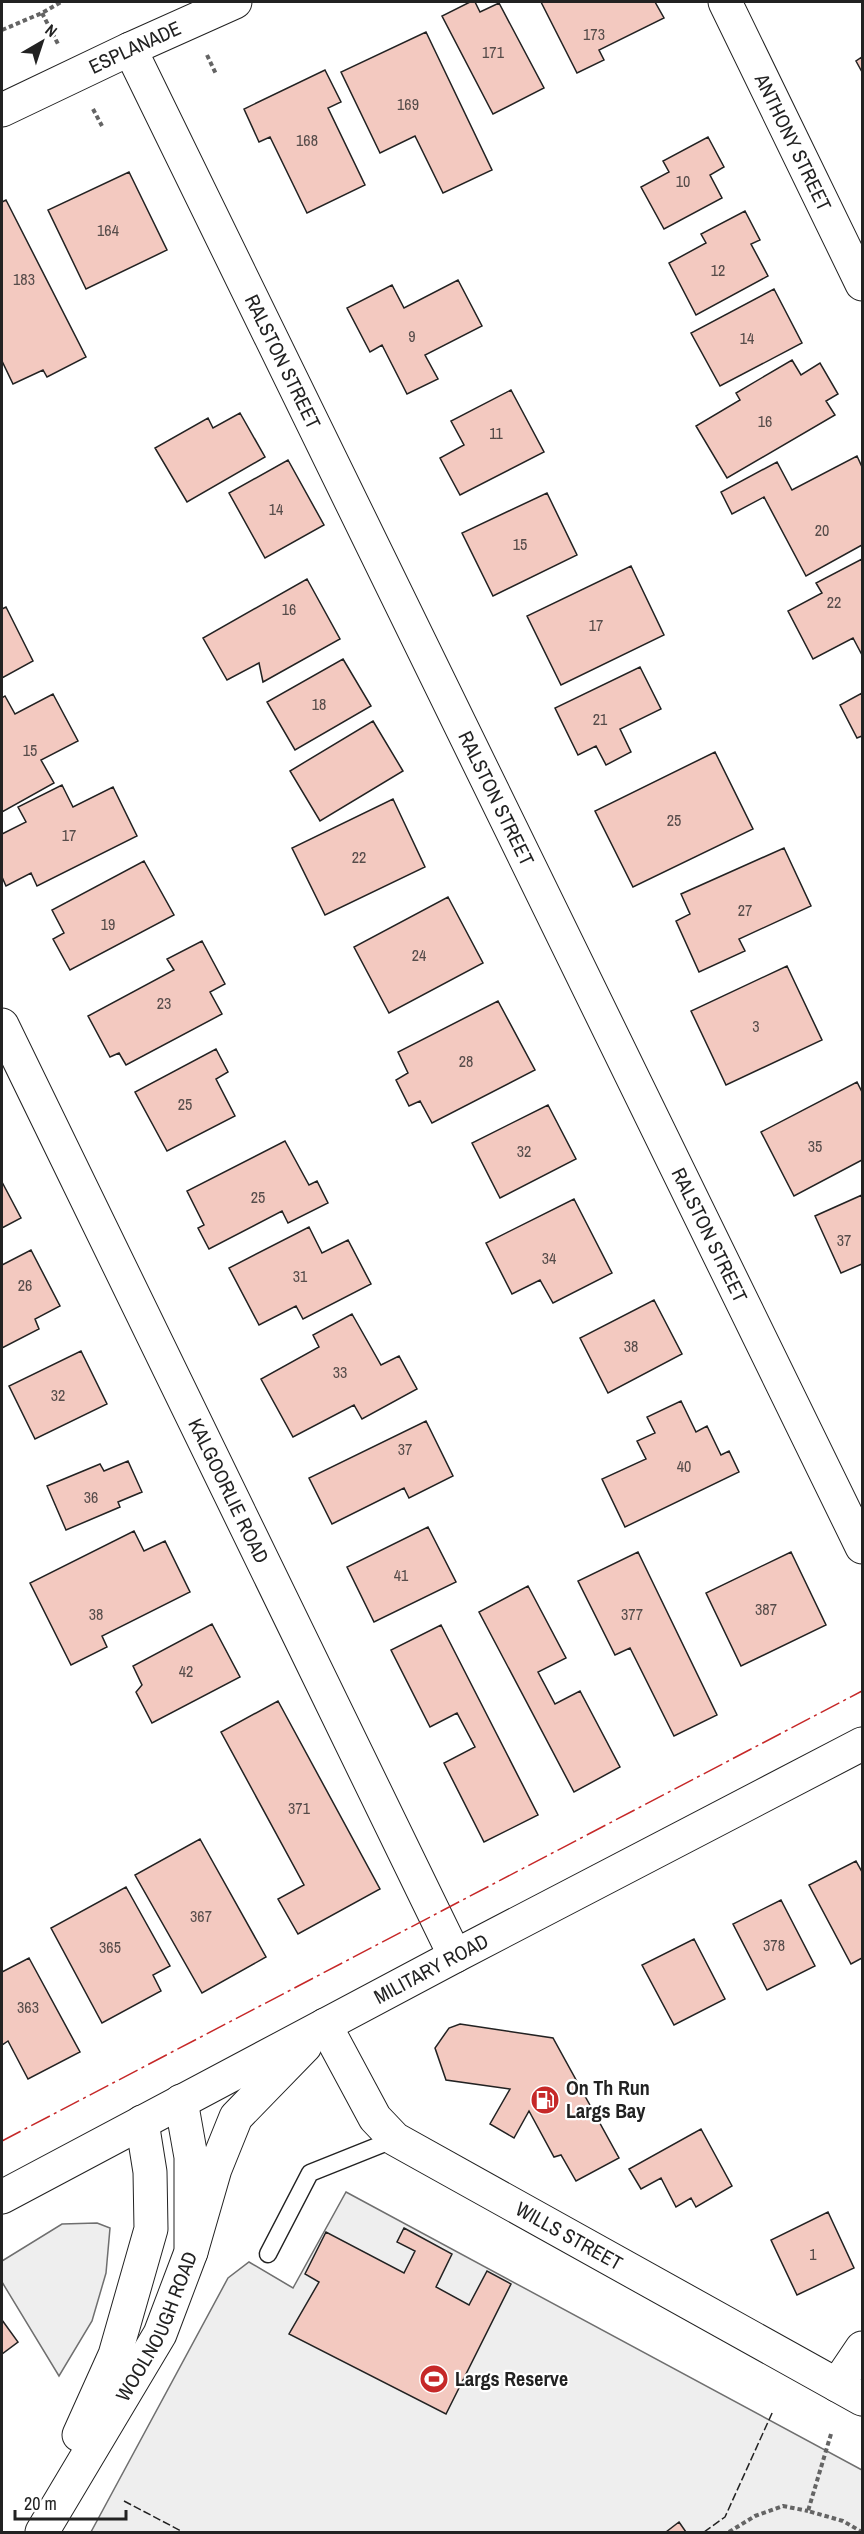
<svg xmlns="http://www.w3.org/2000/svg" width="864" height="2534" font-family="'Archivo Narrow',sans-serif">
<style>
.green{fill:#eee;stroke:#6f6f6f;stroke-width:1.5}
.building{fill:#f3c9c0;stroke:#222;stroke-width:1.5}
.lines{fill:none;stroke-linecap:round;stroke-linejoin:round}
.service-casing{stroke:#222;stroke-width:19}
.minor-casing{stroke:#222;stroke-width:35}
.tertiary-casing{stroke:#222;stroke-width:35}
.secondary-casing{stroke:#222;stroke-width:35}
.path{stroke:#646464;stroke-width:4;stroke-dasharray:4.5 3;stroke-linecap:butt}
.service{stroke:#fff;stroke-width:16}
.minor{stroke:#fff;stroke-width:33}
.tertiary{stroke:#fff;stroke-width:33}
.secondary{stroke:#fff;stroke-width:33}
.fence{stroke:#222;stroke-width:1.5;stroke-dasharray:8 3;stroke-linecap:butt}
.power{stroke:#c62828;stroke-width:1.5;stroke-dasharray:21 4.5 3 4.5;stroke-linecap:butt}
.labels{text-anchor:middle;stroke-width:4.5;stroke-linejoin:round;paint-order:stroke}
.number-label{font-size:16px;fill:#564c4a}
.street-label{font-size:20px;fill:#222;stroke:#fff}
.poi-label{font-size:20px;font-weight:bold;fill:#222;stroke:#fff;text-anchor:start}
</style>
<rect width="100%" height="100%" fill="#fff"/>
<path class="green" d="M346,2192L862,2470V2532H91L228,2278L249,2262L293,2288Z
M97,2223L110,2228L106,2273L92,2321L59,2376L2,2282V2261L62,2224Z"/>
<path class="building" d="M470,2H475L480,12L499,3L544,88L493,114L442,16Z
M541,2H655L664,18L599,50L604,60L577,73Z
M426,32L492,170L443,193L415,136L380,153L341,72Z
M862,57V72L856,61Z
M325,70L341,102L328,108L365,185L307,213L270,137L259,142L244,109Z
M708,137L724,167L710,175L722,198L664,229L641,187L669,172L663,161Z
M129,172L167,250L86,289L48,210Z
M6,200L86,357L47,377L43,370L13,384L2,361V202Z
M745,211L760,240L751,244L768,276L696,315L669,263L706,243L701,234Z
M458,280L482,326L425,355L438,379L407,394L382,345L370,352L347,308L392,285L404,308Z
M774,289L802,343L720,386L691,333Z
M792,360L801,375L820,363L838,394L826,401L835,415L727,478L696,426L740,400L736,393Z
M511,390L544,452L460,495L440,458L464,445L451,421Z
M240,413L265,457L187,502L155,448L208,418L213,428Z
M857,456L862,467V545L806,576L764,497L732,514L721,492L777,462L792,490Z
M288,460L324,525L265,558L229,493Z
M547,493L577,555L493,596L462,533Z
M862,559V655L853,638L813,659L788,611L822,593L816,583Z
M631,566L664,635L561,685L527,616Z
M307,579L340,639L263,682L259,663L227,680L203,638Z
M6,607L33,661L2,678V609Z
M343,659L371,706L295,750L267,702Z
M640,667L661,709L620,729L631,752L606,765L596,746L578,755L555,708Z
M862,693V736L857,738L840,705Z
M53,694L78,741L41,760L54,783L2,812V698L5,696L15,714Z
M373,721L403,771L320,821L290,771Z
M715,752L753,829L633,887L595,811Z
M62,785L73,807L113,787L137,836L37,886L31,873L6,886L2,877V834L26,822L18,807Z
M393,799L425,867L325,915L292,848Z
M784,848L811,906L739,939L745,951L699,972L676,921L690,914L681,894Z
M144,861L174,915L70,970L53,939L64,933L52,910Z
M448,897L483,963L389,1013L354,947Z
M202,941L225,984L210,992L222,1014L126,1065L119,1053L110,1057L88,1016L174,970L167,959Z
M787,966L822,1040L726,1085L691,1011Z
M498,1001L535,1070L432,1123L420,1101L409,1106L396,1080L408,1073L398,1052Z
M216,1049L228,1072L216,1079L235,1116L167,1151L135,1092Z
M857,1082L862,1092V1160L794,1196L761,1132Z
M548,1105L576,1159L500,1198L472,1143Z
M285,1141L309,1185L317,1181L328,1203L288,1223L282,1211L209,1249L198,1228L204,1225L187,1191Z
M2,1182L21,1218L2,1228Z
M862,1195V1264L841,1273L815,1216Z
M574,1199L612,1273L553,1303L540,1280L512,1294L486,1243Z
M309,1227L322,1253L348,1240L371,1284L303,1319L296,1306L259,1325L229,1268Z
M31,1250L60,1306L35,1319L39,1329L2,1348V1265Z
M654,1300L682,1354L608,1393L580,1338Z
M352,1314L381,1365L399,1356L417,1389L362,1419L354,1405L293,1437L261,1379L319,1347L313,1335Z
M81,1351L107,1404L35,1439L9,1386Z
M681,1401L696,1432L707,1426L721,1455L729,1451L739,1472L625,1527L602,1479L646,1459L637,1441L655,1433L647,1417Z
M426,1421L453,1476L409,1498L404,1488L332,1524L309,1478Z
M128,1461L142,1492L118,1502L120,1507L66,1530L47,1486L100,1464L104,1471Z
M428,1527L456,1582L374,1622L347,1567Z
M134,1531L144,1551L165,1541L190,1592L102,1636L107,1647L71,1665L30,1583Z
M638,1552L717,1715L674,1736L630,1648L615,1655L578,1581Z
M791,1552L826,1625L741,1666L706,1593Z
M528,1586L566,1658L538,1672L555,1704L580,1691L620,1767L574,1792L479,1612Z
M212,1624L240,1677L152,1723L136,1692L142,1685L133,1666Z
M441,1625L538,1815L484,1842L444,1763L475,1747L457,1713L430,1727L391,1650Z
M278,1701L380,1889L298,1934L278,1899L304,1885L221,1732Z
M200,1839L266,1957L202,1993L135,1875Z
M856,1861L862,1872V1958L851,1964L809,1885Z
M126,1887L170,1966L153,1975L161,1991L102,2023L51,1928Z
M781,1900L815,1966L767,1990L733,1924Z
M694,1939L725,1999L674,2025L642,1965Z
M29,1958L80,2052L28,2079L8,2041L2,2045V1972Z
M460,2024L553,2038L619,2158L576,2181L561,2155L554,2157L529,2111L514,2138L490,2124L510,2089L446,2080L435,2048L449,2028Z
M701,2129L732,2186L696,2207L691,2198L676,2207L661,2178L641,2189L629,2169Z
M828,2212L854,2268L797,2295L771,2240Z
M404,2228L452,2254L436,2287L469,2305L487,2271L511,2284L446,2414L289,2334L319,2282L305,2274L326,2232L404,2273L415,2251L397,2242Z
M2,2320L18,2342L2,2354Z
M679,2522L686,2532H666Z"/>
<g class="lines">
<g class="service-casing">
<path id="service" d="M268,2254L310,2173L395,2139"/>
</g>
<g class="minor-casing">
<g id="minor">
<path id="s1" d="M725,2L862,284"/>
<path id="s2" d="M130,49L862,1547"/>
<path id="s3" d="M2,1025L455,1956"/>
<path id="s4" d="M325,2025L375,2118L395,2139L862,2399"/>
<path d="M837,2385L862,2348"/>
</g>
</g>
<g class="tertiary-casing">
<g id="tertiary">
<path id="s5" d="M2,110L130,49L235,2"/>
<path d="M79,2435L115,2355L151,2229L150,2172L142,2122"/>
<path id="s6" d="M42,2532L160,2334L191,2252V2157L181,2101"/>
</g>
</g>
<g class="secondary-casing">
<g id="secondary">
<path id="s7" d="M2,2197L455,1956L862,1744"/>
<path d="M191,2252L215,2169L236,2117L305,2046"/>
</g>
</g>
<path class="path" d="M42,13L58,44
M2,30L42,13L61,2
M207,55L216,74
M93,109L102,126
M831,2434L808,2511L843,2521L862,2532
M729,2532L755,2516L783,2506L808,2511"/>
<use href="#service" class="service"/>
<use href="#minor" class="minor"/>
<use href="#tertiary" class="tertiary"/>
<use href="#secondary" class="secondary"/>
<path class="fence" d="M124,2501L183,2532
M704,2532L725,2517L773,2411"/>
<path class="power" d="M2,2141L862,1691"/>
</g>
<defs>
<g id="fuel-disc" transform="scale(1.5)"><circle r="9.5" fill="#c62828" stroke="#fff"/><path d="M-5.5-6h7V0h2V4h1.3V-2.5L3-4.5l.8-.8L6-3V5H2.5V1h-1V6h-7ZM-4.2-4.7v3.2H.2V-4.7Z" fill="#fff"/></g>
<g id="stadium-disc" transform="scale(1.5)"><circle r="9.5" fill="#c62828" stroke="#fff"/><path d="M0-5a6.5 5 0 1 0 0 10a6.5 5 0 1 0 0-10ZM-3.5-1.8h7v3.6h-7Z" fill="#fff"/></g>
</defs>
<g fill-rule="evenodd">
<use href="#fuel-disc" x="545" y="2100"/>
<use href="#stadium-disc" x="434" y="2379"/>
</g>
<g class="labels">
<g class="number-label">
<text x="594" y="40">173</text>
<text x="493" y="58">171</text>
<text x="408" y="110">169</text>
<text x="307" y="146">168</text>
<text x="683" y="187">10</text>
<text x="108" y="236">164</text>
<text x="718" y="276">12</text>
<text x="24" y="285">183</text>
<text x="412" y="342">9</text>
<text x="747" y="344">14</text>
<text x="765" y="427">16</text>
<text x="496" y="439">11</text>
<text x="276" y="515">14</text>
<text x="822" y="536">20</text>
<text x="520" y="550">15</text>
<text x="834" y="608">22</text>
<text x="289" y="615">16</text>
<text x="596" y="631">17</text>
<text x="319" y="710">18</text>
<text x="600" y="725">21</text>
<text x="30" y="756">15</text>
<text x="674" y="826">25</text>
<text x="69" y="841">17</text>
<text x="359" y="863">22</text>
<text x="745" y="916">27</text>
<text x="108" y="930">19</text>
<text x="419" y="961">24</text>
<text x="164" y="1009">23</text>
<text x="756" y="1032">3</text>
<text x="466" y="1067">28</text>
<text x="185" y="1110">25</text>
<text x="815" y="1152">35</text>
<text x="524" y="1157">32</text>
<text x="258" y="1203">25</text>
<text x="844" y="1246">37</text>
<text x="549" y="1264">34</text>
<text x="300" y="1282">31</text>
<text x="25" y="1291">26</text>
<text x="631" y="1352">38</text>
<text x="340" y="1378">33</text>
<text x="58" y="1401">32</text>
<text x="405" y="1455">37</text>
<text x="684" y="1472">40</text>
<text x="91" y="1503">36</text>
<text x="401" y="1581">41</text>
<text x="766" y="1615">387</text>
<text x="96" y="1620">38</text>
<text x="632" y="1620">377</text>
<text x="186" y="1677">42</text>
<text x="299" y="1814">371</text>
<text x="201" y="1922">367</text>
<text x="774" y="1951">378</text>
<text x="110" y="1953">365</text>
<text x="28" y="2013">363</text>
<text x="813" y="2260">1</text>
</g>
<g class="street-label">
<text dy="7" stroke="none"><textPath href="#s5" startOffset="147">ESPLANADE</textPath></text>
<text dy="7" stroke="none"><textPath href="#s1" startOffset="156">ANTHONY STREET</textPath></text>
<text dy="7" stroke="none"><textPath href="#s2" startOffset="348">RALSTON STREET</textPath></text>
<text dy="7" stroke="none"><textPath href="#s2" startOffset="834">RALSTON STREET</textPath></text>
<text dy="7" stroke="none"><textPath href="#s2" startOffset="1320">RALSTON STREET</textPath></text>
<text dy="7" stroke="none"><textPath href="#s3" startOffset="518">KALGOORLIE ROAD</textPath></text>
<text dy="7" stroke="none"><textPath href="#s7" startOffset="486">MILITARY ROAD</textPath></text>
<text dy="7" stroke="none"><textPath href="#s4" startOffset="334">WILLS STREET</textPath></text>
<text dy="7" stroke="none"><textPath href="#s6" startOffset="236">WOOLNOUGH ROAD</textPath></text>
</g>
<g class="poi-label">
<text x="566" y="2095">On Th Run<tspan x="566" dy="23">Largs Bay</tspan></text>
<text x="455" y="2386">Largs Reserve</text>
</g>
</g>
<rect width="864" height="2534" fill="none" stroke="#222222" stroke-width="6"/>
<g transform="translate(42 42) rotate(39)" stroke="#ffffff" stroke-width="4.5" paint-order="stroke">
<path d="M0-4.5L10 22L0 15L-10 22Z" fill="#222222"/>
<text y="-9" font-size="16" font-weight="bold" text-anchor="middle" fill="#222222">N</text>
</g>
<path d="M15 2510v9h111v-9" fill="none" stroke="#222222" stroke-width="3"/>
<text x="24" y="2510" font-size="18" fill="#222222" stroke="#ffffff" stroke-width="4.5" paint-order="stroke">20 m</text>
</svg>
